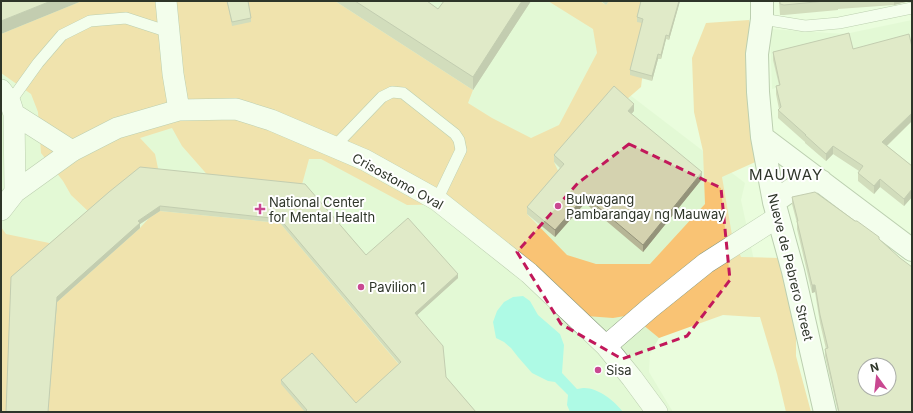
<svg xmlns="http://www.w3.org/2000/svg" width="913" height="413" font-family="Inter,sans-serif">
<style>
.built{fill:#dcf4cd}
.green{fill:#f9c374}
.water{fill:#67f6ef}
.lines{fill:none;stroke-linecap:round;stroke-linejoin:round}
.service-casing{stroke:#85977a;stroke-width:12}
.minor-casing{stroke:#85977a;stroke-width:22}
.secondary-casing{stroke:#85977a;stroke-width:24}
.service{stroke:#fff;stroke-width:11}
.minor{stroke:#fff;stroke-width:21}
.secondary{stroke:#fff;stroke-width:22}
.wall{fill:#b6b596}
.shaded-wall{fill:#94937a}
.building{fill:#d4d2af;stroke:#94937a;fill-rule:evenodd}
.marked{fill:none;stroke:#c2185b;stroke-width:3;stroke-dasharray:8 5;stroke-linejoin:round}
.poi-dot{fill:#c94891;stroke:#fff;stroke-width:1.5}
.labels{text-anchor:middle;stroke-width:4;stroke-linejoin:round;paint-order:stroke}
.street-label{font-size:13px;fill:#2e3529;stroke:#fff}
.poi-label{font-size:13px;fill:#2e3529;stroke:#fff;text-anchor:start}
.quarter-label{font-size:15px;letter-spacing:1px;fill:#2e3529;stroke:#fff}
</style>
<rect width="100%" height="100%" fill="#eafddd"/>
<path class="built" d="M1,1H631L609,79L745,183L741,200L763,302L725,304L659,338L650,354L649,372L673,412H1Z
M912,20V54L772,89L770,29L845,34Z"/>
<path class="green" d="M82,1H335L473,90L468,103L492,118L531,138L559,125L597,53L593,29L548,1H600L606,5L609,1H656L648,31L641,87L554,162L560,175L527,214L567,255L596,264H650L705,204L703,151L694,112L692,58L706,23L749,20L755,40L762,159L722,177L732,235L741,257L779,258L796,311V356L811,412H786L777,374L760,317H755L723,315L659,338L631,315L613,318L586,316L497,241L459,204L407,205L321,159H309L301,188L211,179L182,146L172,128L140,138L155,154L159,173L90,213L71,195L63,181L41,153L38,112L31,94L1,73V34Z
M160,211L280,223L401,367L395,412H48L57,302L140,228L149,218Z
M1,227L6,234L54,244L6,412H1Z"/>
<path class="water" d="M523,296L530,301L538,315L560,334L564,345L562,373L577,389C579,389 581,388 583,388C597,387 615,401 623,412H570L567,405L568,395L555,382L548,381L532,373L518,357L511,348L504,342L496,338L493,322L497,311L504,302L513,297Z"/>
<g class="lines">
<g class="service-casing">
<path id="service" d="M762,19L805,26L839,23L912,8
M10,102L38,63L62,35L90,21L126,18L169,32
M334,147L382,97L392,92L403,93L455,134L459,140L461,150L437,200"/>
</g>
<g class="minor-casing">
<path id="minor" d="M166,1L173,74L179,110
M1,90L10,102L14,114L15,192
M14,114L72,151
M1,210L15,192L72,151L117,128L179,110L236,109L271,120L365,160L437,200L529,273L606,346L632,378L657,412
M606,346L650,308L706,263L778,217"/>
</g>
<g class="secondary-casing">
<path id="secondary" d="M762,1V19L757,54L758,92L762,137L774,202L793,271L825,412
M762,137L912,250
M774,202L791,190L802,184L821,181"/>
</g>
<use href="#service" class="service"/>
<use href="#minor" class="minor"/>
<use href="#secondary" class="secondary"/>
</g>
<path class="wall" d="M227,1H248L251,18V22L232,26Z
M335,1H427L438,9L444,1H531L473,90Z
M601,1H609L606,5Z
M641,1H680L669,40L666,39L661,59H658L652,81L630,75V70L642,23L637,22V17Z
M779,1H910L894,5L838,9V10L784,15H780Z
M912,47V121L887,146L912,166V197L904,206L880,187L874,194L858,181V173L859,171L833,154L826,161L805,143V142L778,118V110L779,109L776,94V86L779,85L773,60V52Z
M634,111L631,114L702,179L643,252L585,203L555,237L527,214V207L560,168L554,162V155Z
M305,184L366,255L458,278L417,315L446,377L476,412H305L281,384V380L356,403L399,364L280,223L160,211L140,224V228L57,302L48,412H6L11,277L109,192Z
M792,197L912,412H838L825,356V349H826L820,323L815,292L812,293L797,229V223L792,204Z"/>
<path class="shaded-wall" d="M51,1H82L1,34V21Z
M522,1H531L473,90V77Z
M679,1H680L669,40V36Z
M894,1H910L894,5Z
M666,35V39L661,59V55Z
M658,54V59L652,81V76Z
M634,104V111L628,118V111Z
M912,113V121L882,150V142Z
M833,146V154L826,161V154Z
M702,172V179L643,252V245Z
M880,179V187L874,194V186Z
M912,189V197L904,206V199Z
M585,196V203L555,237V230Z
M160,206V211L140,224V228L57,302L48,412L57,297L138,221Z
M458,274V278L415,317V313Z
M812,285H815V292L812,293Z"/>
<path class="building" d="M1,1H51L1,21Z
M227,1H248L251,18L232,22Z
M355,1H427L438,9L444,1H522L473,77Z
M641,1H679L669,36L666,35L661,55L658,54L652,76L630,70L643,19L637,17Z
M780,1H826L784,5L780,4Z
M849,33L853,49L909,34L912,47V113L882,142L912,166V189L904,199L880,179L874,186L858,173L863,166L833,146L826,154L805,135H806L778,110L781,107L776,86L780,85L773,52Z
M614,86L634,104L628,111L702,172L643,245L585,196L555,230L527,207L564,164L554,155Z
M140,167L305,184L366,255L408,218L458,274L415,313L443,346L446,377L476,412H305L307,410L281,380L312,353L356,403L401,362L280,219L160,206L138,221L140,223L57,297L48,412H6L11,277L109,192Z
M815,192L855,221H857L879,237V239L900,258L912,267V412H839L825,349L828,348L820,315L815,285H812L797,221H798L792,197ZM865,365H889V389H865Z"/>
<path d="M0 0H913V413H0ZM629,144L721,188L730,280L687,336L622,359L561,324L517,252L578,183Z" fill="#eafddd" fill-opacity=".55" fill-rule="evenodd"/>
<path class="marked" d="M629,144L721,188L730,280L687,336L622,359L561,324L517,252L578,183Z"/>
<g class="poi-dot">
<circle cx="558" cy="206" r="4"/>
<path d="M258 203h4v4h4v4h-4v4h-4v-4h-4v-4h4z"/>
<circle cx="361" cy="287" r="4"/>
<circle cx="598" cy="370" r="4"/>
</g>
<g class="labels">
<g class="street-label">
<text transform="translate(398 181) rotate(29)" y="5">Crisostomo Oval</text>
<text transform="translate(791 267) rotate(76)" y="5">Nueve de Pebrero Street</text>
</g>
<g class="poi-label">
<text x="566" y="204">Bulwagang<tspan x="566" dy="15">Pambarangay ng Mauway</tspan></text>
<text x="269" y="207">National Center<tspan x="269" dy="15">for Mental Health</tspan></text>
<text x="369" y="292">Pavilion 1</text>
<text x="606" y="375">Sisa</text>
</g>
<g class="quarter-label">
<text x="786" y="180">MAUWAY</text>
</g>
</g>
<rect width="913" height="413" fill="none" stroke="#2e3529" stroke-width="4"/>
<g transform="translate(877 377) rotate(345)"><circle r="19" fill="#ffffff" stroke="#abaea9"/>
<path d="M0-3L7 15L0 10L-7 15Z" fill="#c94891"/>
<text y="-6" font-size="11" font-weight="bold" text-anchor="middle" fill="#2e3529">N</text>
</g>
</svg>
